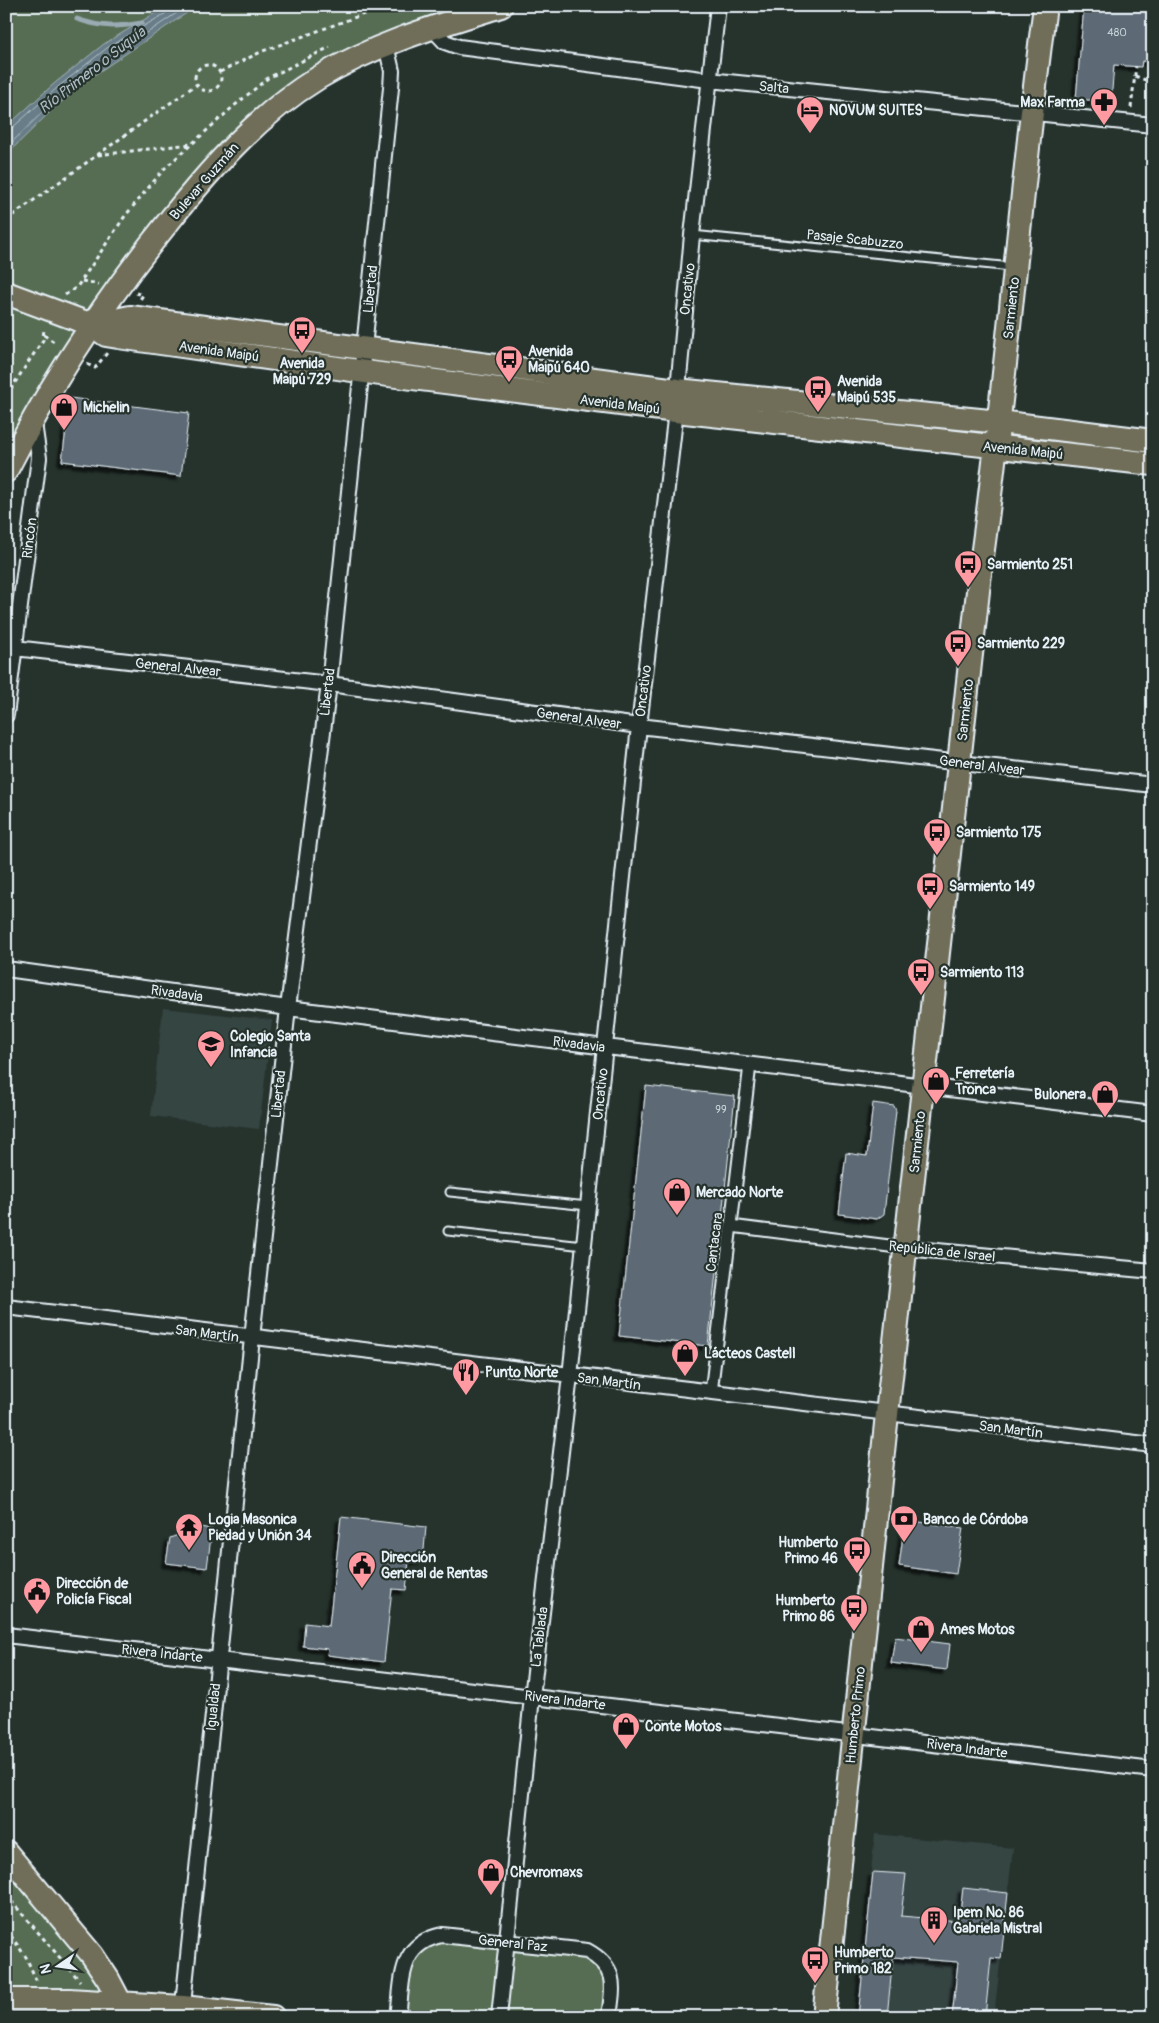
<svg xmlns="http://www.w3.org/2000/svg" width="1159" height="2023" font-family="Pangolin,sans-serif">
<style>
.built{fill:#364443}
.green{fill:#566d52;stroke:#9fafa5}
.water{fill:#677d87;stroke:#9babb4}
.lines{fill:none;stroke-linecap:round;stroke-linejoin:round}
.shore{stroke:#b4c3cb;stroke-width:1}
.stream{stroke:#9babb4;stroke-width:5}
.building{fill:#5d6b75;stroke:#e8f1f8;filter:url(#shadow)}
.service-casing{stroke:#e8f1f8;stroke-width:11}
.pedestrian-casing{stroke:#e8f1f8;stroke-width:15}
.minor-casing{stroke:#e8f1f8;stroke-width:18}
.primary-casing{stroke:#e8f1f8;stroke-width:26}
.path{stroke:#e8f1f8;stroke-width:3;stroke-dasharray:4 4;stroke-linecap:butt}
.service{stroke:#26332d;stroke-width:7}
.pedestrian{stroke:#26332d;stroke-width:11}
.minor{stroke:#26332d;stroke-width:14}
.primary{stroke:#706e59;stroke-width:22}
.primary-bridge-casing{stroke:#e8f1f8;stroke-width:26;stroke-linecap:butt}
.primary-bridge{stroke:#706e59;stroke-width:22}
.labels{text-anchor:middle;stroke-width:4.5;stroke-linejoin:round;paint-order:stroke}
.number-label{font-size:11px;fill:#c5d0d7}
.street-label{font-size:14px;fill:#e8f1f8;stroke:#26332d}
.poi-label{font-size:14px;font-weight:bold;fill:#e8f1f8;stroke:#26332d;text-anchor:start}
.water-label{font-size:15px;font-style:italic;fill:#aebdc5;stroke:#26332d}
</style>
<defs>
<filter id="shadow"><feDropShadow dx="-4.5" dy="4.5" stdDeviation="1" flood-color="#0009"/></filter>
</defs>
<rect width="100%" height="100%" fill="#26332d"/>
<filter id="ink" filterUnits="userSpaceOnUse"><feTurbulence type="fractalNoise" baseFrequency=".02" numOctaves="2"/><feDisplacementMap in="SourceGraphic" scale="10" xChannelSelector="R" yChannelSelector="G"/><feConvolveMatrix kernelMatrix="1 2 1 2 8 2 1 2 1" color-interpolation-filters="sRGB"/></filter>
<g filter="url(#ink)">
<path class="built" d="M163,1008L272,1020L259,1129L151,1116Z
M875,1834L1013,1848L994,2017H855Z"/>
<path class="green" d="M6,6H167L104,44L55,83L6,127Z
M197,6H501L344,64L205,176L6,471V155L54,108L91,77Z
M6,1852L128,2017H6Z
M429,1938L587,1951L605,1964L609,2017H399L405,1965Z"/>
<path class="water" d="M167,6H197L91,77L54,108L6,155V127L55,83L104,44Z"/>
<g class="lines">
<path class="shore" d="M6,130L11,129L58,87L107,48L166,13L168,6
M6,148L51,104L88,73L187,6"/>
<path class="stream" d="M77,19C102,28 117,27 142,23"/>
</g>
<path class="building" d="M1084,6H1153V62L1142,61L1141,67L1114,65L1111,102L1076,99Z
M70,398L189,413L181,476L62,461Z
M646,1086L735,1096L708,1346L619,1336Z
M873,1103L894,1106L896,1111L884,1214L877,1219L839,1214L846,1153L867,1156Z
M341,1517L426,1527L423,1561L409,1560L406,1590L392,1589L384,1662L327,1655L328,1649L303,1646L305,1623L329,1626Z
M905,1520L963,1528L956,1574L899,1566Z
M199,1527L212,1529L207,1568L166,1563L170,1538Z
M895,1637L950,1644L947,1670L891,1663Z
M873,1872L906,1874L901,1916L959,1921L963,1888L1008,1893L1001,1959L991,1958L985,2017H952L958,1962L893,1957L887,2017H858Z"/>
<g class="lines">
<g class="service-casing">
<path id="service" d="M692,235L1012,267
M450,1192L588,1206
M448,1231L584,1246"/>
</g>
<g class="pedestrian-casing">
<path id="pedestrian" d="M731,1226L905,1248
M711,1393L750,1065"/>
</g>
<g class="minor-casing">
<path id="minor" d="M432,28L445,42L459,47L709,80L1153,125
M6,647L329,684L639,726L1153,785
M6,715L39,458L34,423
M6,969L288,1008L1153,1114
M905,1248L1153,1271
M6,1307L1153,1445
M6,1635L1153,1770
M182,2014L252,1338L288,1008L329,684L391,88L392,71L386,45
M398,2017C403,1980 398,1944 442,1935L587,1951C618,1968 613,1986 609,2017
M499,2017L532,1697L570,1376L639,726L676,411L692,235L718,6"/>
</g>
<g class="primary-casing">
<path id="primary" d="M6,293L92,325L106,335L118,337L380,374L676,411L1153,464
M92,325L130,317L677,390L1000,422L1153,441
M6,471C51,382 106,299 169,221C212,167 259,114 318,78C374,44 440,25 501,6
M6,1852L92,1955L108,1979L128,2017
M69,2000L183,2007L273,2017
M824,2017L887,1414L981,564C1007,379 1020,192 1045,6"/>
</g>
<path class="path" d="M6,8L9,6
M195 78a13 13 0 1 1 26 0a13 13 0 1 1-26 0Z
M220,72L263,51L364,14L375,6
M1135,76L1153,83
M1131,108L1136,66
M98,155L191,144
M6,220L197,84
M82,281L99,284
M136,293L143,295L139,301
M65,295L77,287L125,216L164,169L234,106L268,78L330,47
M44,335L57,344
M87,364L95,368L107,353
M6,396L43,340L44,328
M6,1895L80,1981
M6,1929L26,1957L37,1982"/>
<use href="#service" class="service"/>
<use href="#pedestrian" class="pedestrian"/>
<use href="#minor" class="minor"/>
<use href="#primary" class="primary"/>
<g class="primary-bridge-casing">
<path id="primary-bridge" d="M6,2000H69"/>
</g>
<use href="#primary-bridge" class="primary-bridge"/>
</g>
</g>
<defs>
<g id="pharmacy-pin" transform="scale(1.4375)"><path d="M0 17L-7.5 6A9.5 9.5 0 1 1 7.5 6Z" fill="#ff9aa2" stroke="#26332d"/><path d="M-2-6h4v4h4v4h-4v4h-4v-4h-4v-4h4Z" fill="#111"/></g>
<g id="hotel-pin" transform="scale(1.4375)"><path d="M0 17L-7.5 6A9.5 9.5 0 1 1 7.5 6Z" fill="#ff9aa2" stroke="#26332d"/><path d="M-6-4.5h1.5V1H6V5H4.5V3h-9V5H-6ZM-4 0a1.8 1.8 0 1 1 3.6 0ZM.5 0V-2.5h3Q6-2.5 6 0Z" fill="#111"/></g>
<g id="bus-pin" transform="scale(1.4375)"><path d="M0 17L-7.5 6A9.5 9.5 0 1 1 7.5 6Z" fill="#ff9aa2" stroke="#26332d"/><path d="M-5-6H5V4H4V6H2V4H-2V6H-4V4H-5ZM-3.5-4V0h7V-4ZM-3.5 1.2v1.5H-2V1.2ZM2 1.2v1.5H3.5V1.2Z" fill="#111"/></g>
<g id="shop-pin" transform="scale(1.4375)"><path d="M0 17L-7.5 6A9.5 9.5 0 1 1 7.5 6Z" fill="#ff9aa2" stroke="#26332d"/><path d="M-5-2.5h2.3a2.7 3.5 0 0 1 5.4 0H5L5.5 6h-11ZM-1.5-2.5h3a1.5 2.3 0 0 0-3 0Z" fill="#111"/></g>
<g id="school-pin" transform="scale(1.4375)"><path d="M0 17L-7.5 6A9.5 9.5 0 1 1 7.5 6Z" fill="#ff9aa2" stroke="#26332d"/><path d="M0-5L7-2L0 1L-7-2ZM-4 1L0 2.5L4 1V4Q0 6-4 4Z" fill="#111"/></g>
<g id="restaurant-pin" transform="scale(1.4375)"><path d="M0 17L-7.5 6A9.5 9.5 0 1 1 7.5 6Z" fill="#ff9aa2" stroke="#26332d"/><path d="M-5-6h1v4h1v-4h1v4h1v-4h1v5L-1.5 .5V6h-2V.5L-5-1ZM5-6V6H3V1.5H1.5Q1.5-4 5-6Z" fill="#111"/></g>
<g id="bank-pin" transform="scale(1.4375)"><path d="M0 17L-7.5 6A9.5 9.5 0 1 1 7.5 6Z" fill="#ff9aa2" stroke="#26332d"/><path d="M-6-4H6V4H-6ZM0-2.3a2.3 2.3 0 1 0 0 4.6a2.3 2.3 0 1 0 0-4.6Z" fill="#111"/></g>
<g id="temple-pin" transform="scale(1.4375)"><path d="M0 17L-7.5 6A9.5 9.5 0 1 1 7.5 6Z" fill="#ff9aa2" stroke="#26332d"/><path d="M0-6L5-2H3V0L6.5 2.5H4V6H1.5V3h-3V6H-4V2.5H-6.5L-3 0V-2H-5Z" fill="#111"/></g>
<g id="civic-pin" transform="scale(1.4375)"><path d="M0 17L-7.5 6A9.5 9.5 0 1 1 7.5 6Z" fill="#ff9aa2" stroke="#26332d"/><path d="M-.6-6.5H3V-4.5H.6V-3L4-1V1h2V6H-6V1h2V-1L-.6-3ZM-1.2 2.5V6h2.4V2.5Z" fill="#111"/></g>
<g id="building-pin" transform="scale(1.4375)"><path d="M0 17L-7.5 6A9.5 9.5 0 1 1 7.5 6Z" fill="#ff9aa2" stroke="#26332d"/><path d="M-4-6H4V6H1V3H-1V6H-4ZM-2.5-4.3h1.7v1.8h-1.7ZM.8-4.3h1.7v1.8H.8ZM-2.5-1h1.7V.8h-1.7ZM.8-1h1.7V.8H.8Z" fill="#111"/></g>
</defs>
<g fill-rule="evenodd">
<use href="#pharmacy-pin" x="1104" y="102"/>
<use href="#hotel-pin" x="810" y="110"/>
<use href="#bus-pin" x="302" y="330"/>
<use href="#bus-pin" x="509" y="359"/>
<use href="#bus-pin" x="818" y="389"/>
<use href="#shop-pin" x="64" y="407"/>
<use href="#bus-pin" x="968" y="564"/>
<use href="#bus-pin" x="958" y="643"/>
<use href="#bus-pin" x="937" y="832"/>
<use href="#bus-pin" x="930" y="886"/>
<use href="#bus-pin" x="921" y="972"/>
<use href="#school-pin" x="211" y="1044"/>
<use href="#shop-pin" x="936" y="1081"/>
<use href="#shop-pin" x="1105" y="1094"/>
<use href="#shop-pin" x="677" y="1192"/>
<use href="#shop-pin" x="685" y="1353"/>
<use href="#restaurant-pin" x="466" y="1372"/>
<use href="#bank-pin" x="904" y="1519"/>
<use href="#temple-pin" x="189" y="1527"/>
<use href="#bus-pin" x="857" y="1550"/>
<use href="#civic-pin" x="362" y="1565"/>
<use href="#civic-pin" x="37" y="1591"/>
<use href="#bus-pin" x="854" y="1608"/>
<use href="#shop-pin" x="921" y="1629"/>
<use href="#shop-pin" x="626" y="1726"/>
<use href="#shop-pin" x="491" y="1872"/>
<use href="#building-pin" x="934" y="1920"/>
<use href="#bus-pin" x="815" y="1960"/>
</g>
<g class="labels">
<g class="number-label">
<text x="1117" y="36">480</text>
<text x="721" y="1113">99</text>
</g>
<g class="street-label">
<text transform="translate(774 87) rotate(6)" y="5">Salta</text>
<text transform="translate(204 181) rotate(-49)" y="5">Bulevar Guzmán</text>
<text transform="translate(855 239) rotate(6)" y="5">Pasaje Scabuzzo</text>
<text transform="translate(370 289) rotate(-84)" y="5">Libertad</text>
<text transform="translate(687 289) rotate(-84)" y="5">Oncativo</text>
<text transform="translate(1011 308) rotate(-84)" y="5">Sarmiento</text>
<text transform="translate(219 351) rotate(8)" y="5">Avenida Maipú</text>
<text transform="translate(620 404) rotate(7)" y="5">Avenida Maipú</text>
<text transform="translate(1023 450) rotate(6)" y="5">Avenida Maipú</text>
<text transform="translate(29 538) rotate(-83)" y="5">Rincón</text>
<text transform="translate(178 667) rotate(6)" y="5">General Alvear</text>
<text transform="translate(643 691) rotate(-83)" y="5">Oncativo</text>
<text transform="translate(327 692) rotate(-83)" y="5">Libertad</text>
<text transform="translate(965 710) rotate(-84)" y="5">Sarmiento</text>
<text transform="translate(579 718) rotate(8)" y="5">General Alvear</text>
<text transform="translate(982 765) rotate(7)" y="5">General Alvear</text>
<text transform="translate(177 993) rotate(8)" y="5">Rivadavia</text>
<text transform="translate(579 1044) rotate(7)" y="5">Rivadavia</text>
<text transform="translate(278 1094) rotate(-84)" y="5">Libertad</text>
<text transform="translate(600 1094) rotate(-84)" y="5">Oncativo</text>
<text transform="translate(917 1142) rotate(-84)" y="5">Sarmiento</text>
<text transform="translate(714 1242) rotate(-83)" y="5">Cantacara</text>
<text transform="translate(942 1251) rotate(6)" y="5">República de Israel</text>
<text transform="translate(207 1333) rotate(7)" y="5">San Martín</text>
<text transform="translate(609 1381) rotate(7)" y="5">San Martín</text>
<text transform="translate(1011 1429) rotate(7)" y="5">San Martín</text>
<text transform="translate(539 1637) rotate(-83)" y="5">La Tablada</text>
<text transform="translate(162 1653) rotate(6)" y="5">Rivera Indarte</text>
<text transform="translate(565 1700) rotate(7)" y="5">Rivera Indarte</text>
<text transform="translate(213 1707) rotate(-84)" y="5">Igualdad</text>
<text transform="translate(855 1715) rotate(-84)" y="5">Humberto Primo</text>
<text transform="translate(967 1748) rotate(7)" y="5">Rivera Indarte</text>
<text transform="translate(513 1943) rotate(6)" y="5">General Paz</text>
</g>
<g class="poi-label">
<text x="1085" y="107" text-anchor="end">Max Farma</text>
<text x="829" y="115">NOVUM SUITES</text>
<text x="528" y="356">Avenida<tspan x="528" dy="16">Maipú 640</tspan></text>
<text x="302" y="368" text-anchor="middle">Avenida<tspan x="302" dy="16">Maipú 729</tspan></text>
<text x="837" y="386">Avenida<tspan x="837" dy="16">Maipú 535</tspan></text>
<text x="83" y="412">Michelin</text>
<text x="987" y="569">Sarmiento 251</text>
<text x="977" y="648">Sarmiento 229</text>
<text x="956" y="837">Sarmiento 175</text>
<text x="949" y="891">Sarmiento 149</text>
<text x="940" y="977">Sarmiento 113</text>
<text x="230" y="1041">Colegio Santa<tspan x="230" dy="16">Infancia</tspan></text>
<text x="955" y="1078">Ferretería<tspan x="955" dy="16">Tronca</tspan></text>
<text x="1086" y="1099" text-anchor="end">Bulonera</text>
<text x="696" y="1197">Mercado Norte</text>
<text x="704" y="1358">Lácteos Castell</text>
<text x="485" y="1377">Punto Norte</text>
<text x="208" y="1524">Logia Masonica<tspan x="208" dy="16">Piedad y Unión 34</tspan></text>
<text x="923" y="1524">Banco de Córdoba</text>
<text x="838" y="1547" text-anchor="end">Humberto<tspan x="838" dy="16">Primo 46</tspan></text>
<text x="381" y="1562">Dirección<tspan x="381" dy="16">General de Rentas</tspan></text>
<text x="56" y="1588">Dirección de<tspan x="56" dy="16">Policía Fiscal</tspan></text>
<text x="835" y="1605" text-anchor="end">Humberto<tspan x="835" dy="16">Primo 86</tspan></text>
<text x="940" y="1634">Ames Motos</text>
<text x="645" y="1731">Conte Motos</text>
<text x="510" y="1877">Chevromaxs</text>
<text x="953" y="1917">Ipem No. 86<tspan x="953" dy="16">Gabriela Mistral</tspan></text>
<text x="834" y="1957">Humberto<tspan x="834" dy="16">Primo 182</tspan></text>
</g>
<g class="water-label">
<text transform="translate(92 70) rotate(-38)" y="5">Río Primero o Suquía</text>
</g>
</g>
<rect width="1159" height="2023" fill="none" stroke="#26332d" stroke-width="25"/>
<rect x="12" y="12" width="1134" height="1998" fill="none" stroke="#e8f1f8" stroke-width="2" filter="url(#ink)"/>
<g transform="translate(58 1966) rotate(257)" stroke="#26332d" stroke-width="4" paint-order="stroke">
<path d="M0-4L9 19L0 12L-9 19Z" fill="#e8f1f8"/>
<text y="-8" font-size="14" font-weight="bold" text-anchor="middle" fill="#e8f1f8">N</text>
</g>
</svg>
